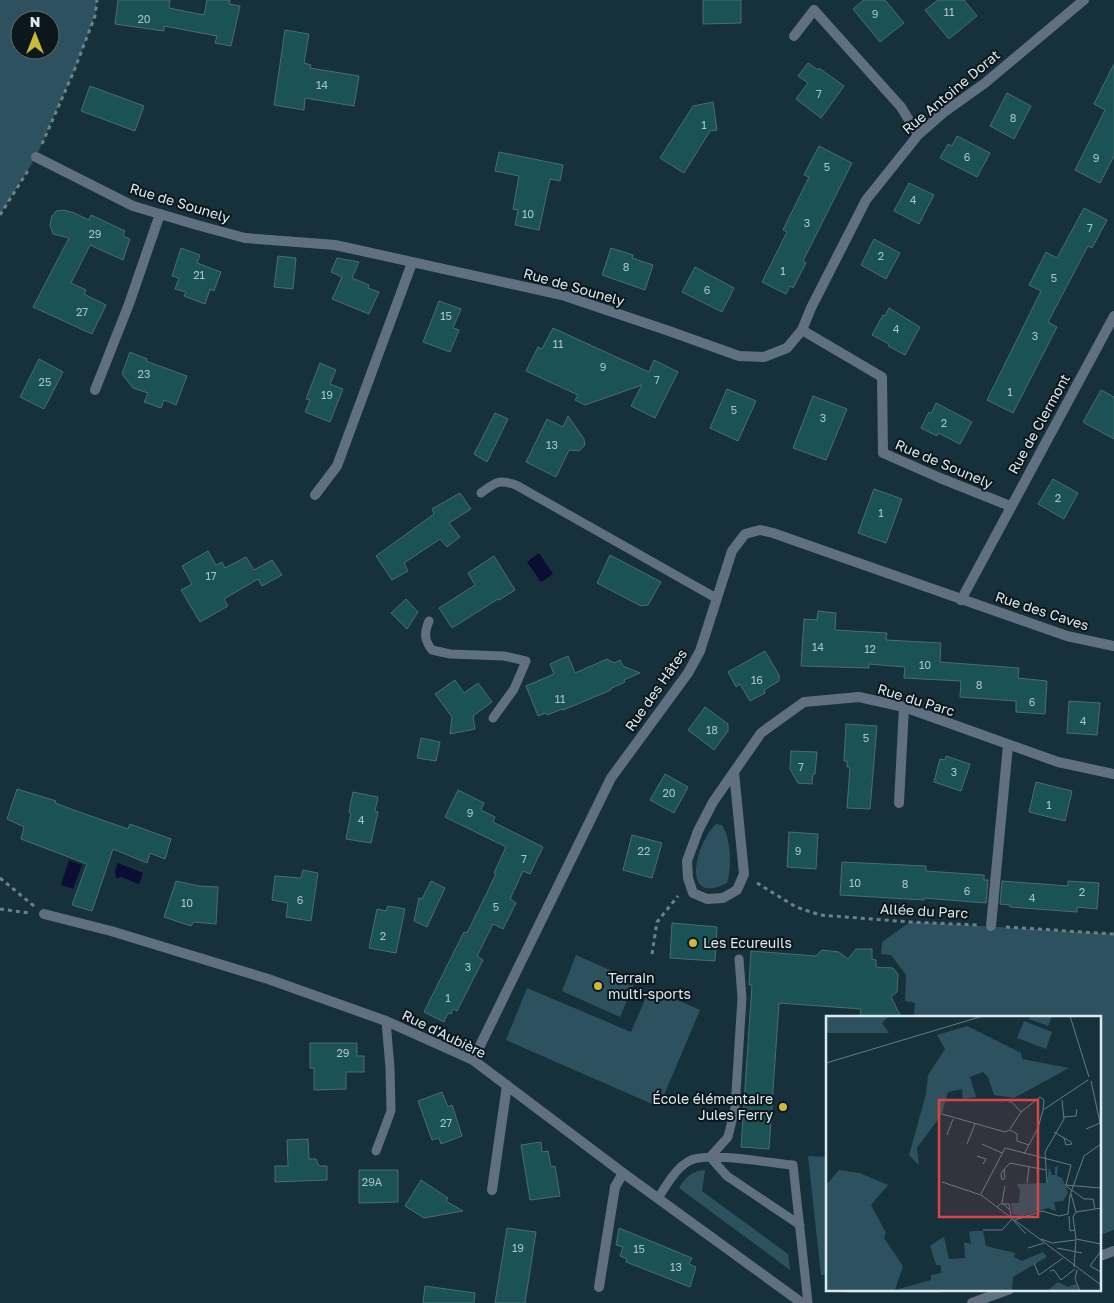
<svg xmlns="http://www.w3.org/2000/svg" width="1114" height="1303" font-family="'Golos Text',sans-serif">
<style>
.green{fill:#2e515f;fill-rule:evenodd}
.water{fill:#0b0d32}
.building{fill:#1a5255;stroke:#4c6d6f}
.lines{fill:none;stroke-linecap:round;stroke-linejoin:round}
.path{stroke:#6c828a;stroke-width:3;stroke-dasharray:4 4;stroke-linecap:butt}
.lane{stroke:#607081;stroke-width:9}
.street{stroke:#607081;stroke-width:10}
.poi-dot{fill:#cbba39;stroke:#0c171c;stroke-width:2}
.labels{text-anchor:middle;stroke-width:4;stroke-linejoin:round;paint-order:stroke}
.number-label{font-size:11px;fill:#abc4ca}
.street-label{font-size:14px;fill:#dbeaf1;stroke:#0c171c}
.poi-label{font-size:14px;fill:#dbeaf1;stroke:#0c171c;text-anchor:start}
.inset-road{fill:none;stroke:#657b84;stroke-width:1}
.view{fill:#d74546;fill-opacity:0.15;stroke:#d74546;stroke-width:2.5}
.inset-edge{fill:none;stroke:#dbeaf1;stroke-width:2.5}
</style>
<rect width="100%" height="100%" fill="#16313b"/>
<path class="green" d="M0,0H97L95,16L74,71L36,157L0,215ZM20,20H50V50H20Z
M716,824L722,825C731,838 732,869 727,883C680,907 695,844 716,824Z
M910,922L1114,934V1230L1100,1235V1017H914L915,1003L905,1001L906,975L891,955L881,954L882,942Z
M576,955L635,981L620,1017L562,991Z
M527,988L631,1032L650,988L700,1010L659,1107L506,1040Z
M808,1156L828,1157V1275H821Z
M705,1170L702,1191L788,1254L790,1270L679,1188C686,1177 691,1171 705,1170Z
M847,1289H948L939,1293H847Z"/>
<path class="water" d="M539,553L553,574L541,582L527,562Z
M69,860L82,865L73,889L61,885Z
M118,863L143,873L139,884L121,877L116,878L115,870Z"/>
<path class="building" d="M118,0H170L169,8L204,15L207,0H230L229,4L240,6L231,46L215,43L217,36L164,26V31L115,24Z
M703,0H741V23L703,24Z
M864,0H885L904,23L880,42L853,9Z
M938,0H964L977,16L949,39L925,10Z
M285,30L309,34L304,63L311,65L310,68L359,76L354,106L305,98L304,110L274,105Z
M808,63L818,70L819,68L844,86L821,118L796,99L808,83L798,76Z
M1114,64V156L1100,183L1075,170L1105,110L1094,104Z
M90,86L144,106L135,131L81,111Z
M1007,93L1031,106L1014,139L990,126Z
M713,102L717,130L710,131L684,173L660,158L693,106Z
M957,136L990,153L977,177L940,158L948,144L952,146Z
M819,146L852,163L803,261L806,263L793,288L790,286L786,294L762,282L787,232L783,230L809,177L804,175Z
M499,152L563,165L560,181L550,179L539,230L515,225L518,210L513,209L519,176L495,171Z
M909,183L934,195L919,224L894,211Z
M1084,208L1107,220L1092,248L1088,246L1048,322L1057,327L1013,413L987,400L1041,291L1029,285L1046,252L1057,258Z
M64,210L74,213L89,220L91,215L125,231L123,236L130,239L123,260L90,245L71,283L86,290L84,294L106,305L92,334L33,307L69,238L53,234L50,225L52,216L56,211Z
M874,239L900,253L886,279L861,265Z
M181,248L200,255L197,263L221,272L214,291L210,289L205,304L184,296L186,292L175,289L179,278L172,276Z
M611,248L633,255L632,258L653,265L645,290L602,275Z
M278,256L296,258L293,289L274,287Z
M337,258L359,262L352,278L369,285L368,288L379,292L369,314L332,299L342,277L331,272Z
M695,267L734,288L722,312L682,292Z
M439,301L461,309L453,328L459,330L450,352L423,342Z
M889,308L920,327L905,355L888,346L889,344L872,335L883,315L885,316Z
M553,328L649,372L654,360L678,372L655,418L631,406L642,385L585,405L575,400L578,395L526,371L538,347L542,349Z
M130,352L147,359L146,361L187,376L176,405L164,400L161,408L144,402L148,393L133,388L122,374Z
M39,359L63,372L44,409L20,397Z
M320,363L336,370L330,384L343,389L330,422L305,412L310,400L306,399Z
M727,389L756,401L738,441L710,428Z
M1101,390L1114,397V439L1083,422Z
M813,396L847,409L826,460L793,448Z
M936,403L972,422L960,444L938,433L937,436L921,428L929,412L931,414Z
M495,413L508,419L487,462L474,454Z
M568,416L584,439L585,445L579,451L569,450L556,477L526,462L547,419L563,427Z
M1053,479L1078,493L1064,519L1038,504Z
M874,489L902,499L886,543L858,533Z
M460,493L471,509L449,523L460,537L447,547L440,539L404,563L408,571L392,580L376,556L434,514L432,509Z
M208,551L216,565L222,562L225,568L246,557L254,570L272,560L282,575L262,586L258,579L224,599L228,606L200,622L181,590L192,584L182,566Z
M610,555L661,582L648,605L641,606L597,583Z
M494,556L515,590L499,600L498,599L452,628L439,608L475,585L468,573Z
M406,599L418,612L407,629L391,613Z
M818,611L836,613L835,630L887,633L886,640L941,643L940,662L1019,668L1018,678L1047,681L1045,714L1016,712V701L960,697L961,681L904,678L905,667L869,664V668L801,666L804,619L817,620Z
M765,651L779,675V681L764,690L765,693L750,701L740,684L736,687L728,672Z
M568,656L575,673L607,659L614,663L620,660L623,666L640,673L624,680L625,682L610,689L611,690L563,710L562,709L547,715L546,713L538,716L526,686L554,674L550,664Z
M455,680L464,693L478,683L492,702L473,716L475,729L450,734L452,717L435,694Z
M1069,701L1100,703L1097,735L1067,733Z
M705,707L728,724V731L714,750L688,730Z
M846,724L877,726L870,809L847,808L850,767H847V761H844Z
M421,738L440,742L436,761L417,758Z
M791,751L817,752L815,774H813L812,784L798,783L790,769Z
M946,756L970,764L961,791L934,782L940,759L945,760Z
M665,774L688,787L674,813L650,800Z
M1036,782L1072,791L1065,821L1029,812Z
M17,789L56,801L55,803L82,813L128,829L130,824L171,839L165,859L150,853L147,863L113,849L92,911L72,905L87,864L21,839L24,827L7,819Z
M458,790L484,803L481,810L495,817L493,822L543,847L530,874L523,871L510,899L516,903L503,929L493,924L477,956L483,960L457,1011L453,1009L451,1014L448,1013L444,1022L424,1012L464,932L467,933L496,874L494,873L506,847L445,817Z
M353,792L378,797L375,811L378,812L371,843L346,839L351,813L349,812Z
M789,832L818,834L816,869L787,867Z
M632,835L662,843L652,878L623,870Z
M842,862L926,866V871L984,875V880H988L986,903L924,898V900L840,895Z
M303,870L318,873L311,921L286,917L288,903L272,900L275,876L301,878Z
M176,881L199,886L218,887L216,924L194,922L191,926L164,917Z
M431,881L445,888L427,927L414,921L419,898L422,899Z
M1002,881L1068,886V881L1099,883L1097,909L1077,907V912L1010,907V905L1000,904Z
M388,906L405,909L396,953L369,948L377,909L386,911Z
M672,923L717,927L715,961L670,958Z
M856,949H872V959L876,960V967L893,968L898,974L897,992L891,997L901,1017H860L861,1009L779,1003L769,1149L741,1147L752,985H749L751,951L816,956L822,950L839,952L848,959Z
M310,1043H357V1056H364V1072H346V1089L314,1090V1068H310Z
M442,1092L448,1107L452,1105L462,1136L441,1144L439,1138L432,1140L418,1101Z
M308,1139L309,1159H316L319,1166H327V1180L275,1182V1166H288L287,1140Z
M541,1142L542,1152L548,1151L551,1167L555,1166L560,1196L530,1200L521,1145Z
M359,1170H398V1202L359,1203Z
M421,1180L448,1198L446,1201L463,1211L424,1218L405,1206Z
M507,1228L536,1232L525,1303H495Z
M619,1228L692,1258L689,1264L696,1267L690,1287L626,1262L627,1259L620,1256L623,1247L616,1245Z
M425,1286L475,1293L474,1303H423Z"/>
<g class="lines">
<path class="path" d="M42,144L74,71L95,16L97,0
M0,215L29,169
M0,878L34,906
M757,883L796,907L820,915L910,922L977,925
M0,909L29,913
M1006,927L1114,934
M652,954L657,922L678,896"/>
<path class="lane" d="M481,493C496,482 498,479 516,485L716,598
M429,621C424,633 424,640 432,650L450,654L504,656L526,661L514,689L493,718
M739,959L742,998L735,1108L728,1137L710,1157L727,1176L800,1225
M376,1151L391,1111L390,1068L386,1021
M658,1198C667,1185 676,1167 691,1160C710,1152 770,1163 793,1165L808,1303"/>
<path class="street" d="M794,36L814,10L901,107L918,135
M36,157L133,206L197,225L245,238L335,245L562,295L669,331L739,356L764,357L787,348L802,330L882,377L883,453L940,478L1010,506
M802,330L811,308L866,200L918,135L943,113L985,83L1084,0
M95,390L129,304L160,214
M315,495L337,466L412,263
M961,600L1114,316
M734,772L744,874L737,890L723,898L707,899L693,893L688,878L687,861L698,831L713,802L761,733L804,702L859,697L904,707L1058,762L1114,774
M899,803L904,707
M44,914L111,931L268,979L386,1021L473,1060L623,1173L802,1303
M991,926L1008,745
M473,1060L611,778L688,673L700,651L732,551L745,534L760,530L773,533L1067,636L1114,646
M492,1190L507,1085
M1100,1256L1114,1251
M599,1287L615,1187L623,1173
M972,1303L1010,1289"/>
</g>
<g class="poi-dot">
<circle cx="693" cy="943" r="5"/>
<circle cx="598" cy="986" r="5"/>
<circle cx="783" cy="1107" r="5"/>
</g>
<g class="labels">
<g class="number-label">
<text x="949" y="16">11</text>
<text x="875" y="18">9</text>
<text x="144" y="23">20</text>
<text x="322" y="89">14</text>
<text x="819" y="98">7</text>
<text x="1013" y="122">8</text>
<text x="704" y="129">1</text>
<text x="967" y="161">6</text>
<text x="1096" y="162">9</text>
<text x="827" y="171">5</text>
<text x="913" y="204">4</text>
<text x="528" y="218">10</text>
<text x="807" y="227">3</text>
<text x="1090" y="232">7</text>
<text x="95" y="238">29</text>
<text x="881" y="260">2</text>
<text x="626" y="271">8</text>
<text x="783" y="275">1</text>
<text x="199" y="279">21</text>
<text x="1054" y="282">5</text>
<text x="707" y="294">6</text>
<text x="82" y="316">27</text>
<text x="446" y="320">15</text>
<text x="896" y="333">4</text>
<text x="1035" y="340">3</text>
<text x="558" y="348">11</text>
<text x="603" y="371">9</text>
<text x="144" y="378">23</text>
<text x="657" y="384">7</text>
<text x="45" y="386">25</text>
<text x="1010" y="396">1</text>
<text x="327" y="399">19</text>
<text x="734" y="414">5</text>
<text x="823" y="422">3</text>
<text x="944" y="427">2</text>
<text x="552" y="449">13</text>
<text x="1058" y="502">2</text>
<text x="881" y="517">1</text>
<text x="211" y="580">17</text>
<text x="818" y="651">14</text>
<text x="870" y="653">12</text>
<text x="925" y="669">10</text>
<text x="757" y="684">16</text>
<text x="979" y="689">8</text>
<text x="560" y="703">11</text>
<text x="1032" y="706">6</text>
<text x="1083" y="725">4</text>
<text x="712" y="734">18</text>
<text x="866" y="742">5</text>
<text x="801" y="771">7</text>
<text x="954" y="776">3</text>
<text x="669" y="797">20</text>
<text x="1049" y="809">1</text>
<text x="470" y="817">9</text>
<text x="361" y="824">4</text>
<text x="644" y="855">22</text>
<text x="798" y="855">9</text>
<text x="524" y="863">7</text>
<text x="855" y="887">10</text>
<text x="905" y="888">8</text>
<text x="967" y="895">6</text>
<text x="1082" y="896">2</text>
<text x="1032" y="902">4</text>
<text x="300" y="904">6</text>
<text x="187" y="907">10</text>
<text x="496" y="911">5</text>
<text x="383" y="940">2</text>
<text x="468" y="971">3</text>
<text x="448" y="1002">1</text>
<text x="343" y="1057">29</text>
<text x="446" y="1127">27</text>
<text x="372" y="1186">29A</text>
<text x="518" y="1252">19</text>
<text x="639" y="1253">15</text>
<text x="676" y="1271">13</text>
</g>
<g class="street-label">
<text transform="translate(951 92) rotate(-40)" y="5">Rue Antoine Dorat</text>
<text transform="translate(180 203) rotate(17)" y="5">Rue de Sounely</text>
<text transform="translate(574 287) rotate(16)" y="5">Rue de Sounely</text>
<text transform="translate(1039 424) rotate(-61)" y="5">Rue de Clermont</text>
<text transform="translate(944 464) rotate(23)" y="5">Rue de Sounely</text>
<text transform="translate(1042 611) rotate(18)" y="5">Rue des Caves</text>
<text transform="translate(656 690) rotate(-55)" y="5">Rue des Hâtes</text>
<text transform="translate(916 700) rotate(17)" y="5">Rue du Parc</text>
<text transform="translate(924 911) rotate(3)" y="5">Allée du Parc</text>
<text transform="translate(444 1034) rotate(26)" y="5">Rue d'Aubière</text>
</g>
<g class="poi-label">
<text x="703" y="948">Les Ecureuils</text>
<text x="608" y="983">Terrain<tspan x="608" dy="16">multi-sports</tspan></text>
<text x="773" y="1104" text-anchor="end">École élémentaire<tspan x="773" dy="16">Jules Ferry</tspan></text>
</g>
</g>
<g transform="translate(826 1016)">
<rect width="275" height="275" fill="#16313b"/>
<path d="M0,0H63L56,7L63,17H0ZM204,0H226L222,10L203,3ZM198,5L226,16L220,33L191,22ZM141,10L195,37L196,43L243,52L188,82L168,79L162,61L157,56L144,61L150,81L137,83L136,73L122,76L116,98L91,132L93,149L83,139L100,78L102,59L119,33L111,19ZM232,150L231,160L236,162L242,177L237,185L228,186L230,195L222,192L196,200L186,198L185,187H193L194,174L191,168L221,167L223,151L226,159H229V151ZM13,154L34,157L62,169L45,189L60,217L58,222L77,250L69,274L105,264V259L115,257V249H110L104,230L114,223L118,221L123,243L139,242L138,226L145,228L143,216L147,215H157L160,230L189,237L188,241L196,245L217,236L221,241L187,261L186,275H0V169ZM232,266L242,271L250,268L254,275H221Z" fill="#2e515f"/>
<path class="inset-road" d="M244,0L263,61M0,47L157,0M265,65L275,111M183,87L185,85L195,96M116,98L179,116L184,114L191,118V125L203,129M238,101L250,100L251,93M184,113L195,96L214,81L218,84L217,94M260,113L274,107M228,116L245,126L246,128L240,129L238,122M121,119L127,103M141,128L149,108M156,128L176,137M198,138L212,112L217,94L262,64M151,140L160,143L157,148M178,153L179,162L176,164L175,158L176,156L181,150L184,147L220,154M116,166L155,179L275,269M201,167L203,151M221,167L219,136L238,103L236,84M239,169L275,172M240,169L245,149M179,170L176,187L184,194M240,170L258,183H267L269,193M155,178L179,132L245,149M245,178L250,196M171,191L174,188H183L185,200M250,196L275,192M243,200L244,215L249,214M187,204L200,218M189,204L216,195L233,200L242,198L244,179L258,140L275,128M157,214H176L187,202M215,223L226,227L249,224M250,223L275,228M202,232L218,227M231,232L256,237M275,235L264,250L275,256M208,247L213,259L237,242M248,251L250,223L247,201L250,196M251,254L249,263L254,275M224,255L228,254L235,264L249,253"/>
<path class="view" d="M113,84H212V201H113Z"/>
<rect width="275" height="275" class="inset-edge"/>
</g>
<g transform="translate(35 35)"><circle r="24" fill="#0c171c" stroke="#5f6b71"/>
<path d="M0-4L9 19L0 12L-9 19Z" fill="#cbba39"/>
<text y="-8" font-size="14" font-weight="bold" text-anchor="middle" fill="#dbeaf1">N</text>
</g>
</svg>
